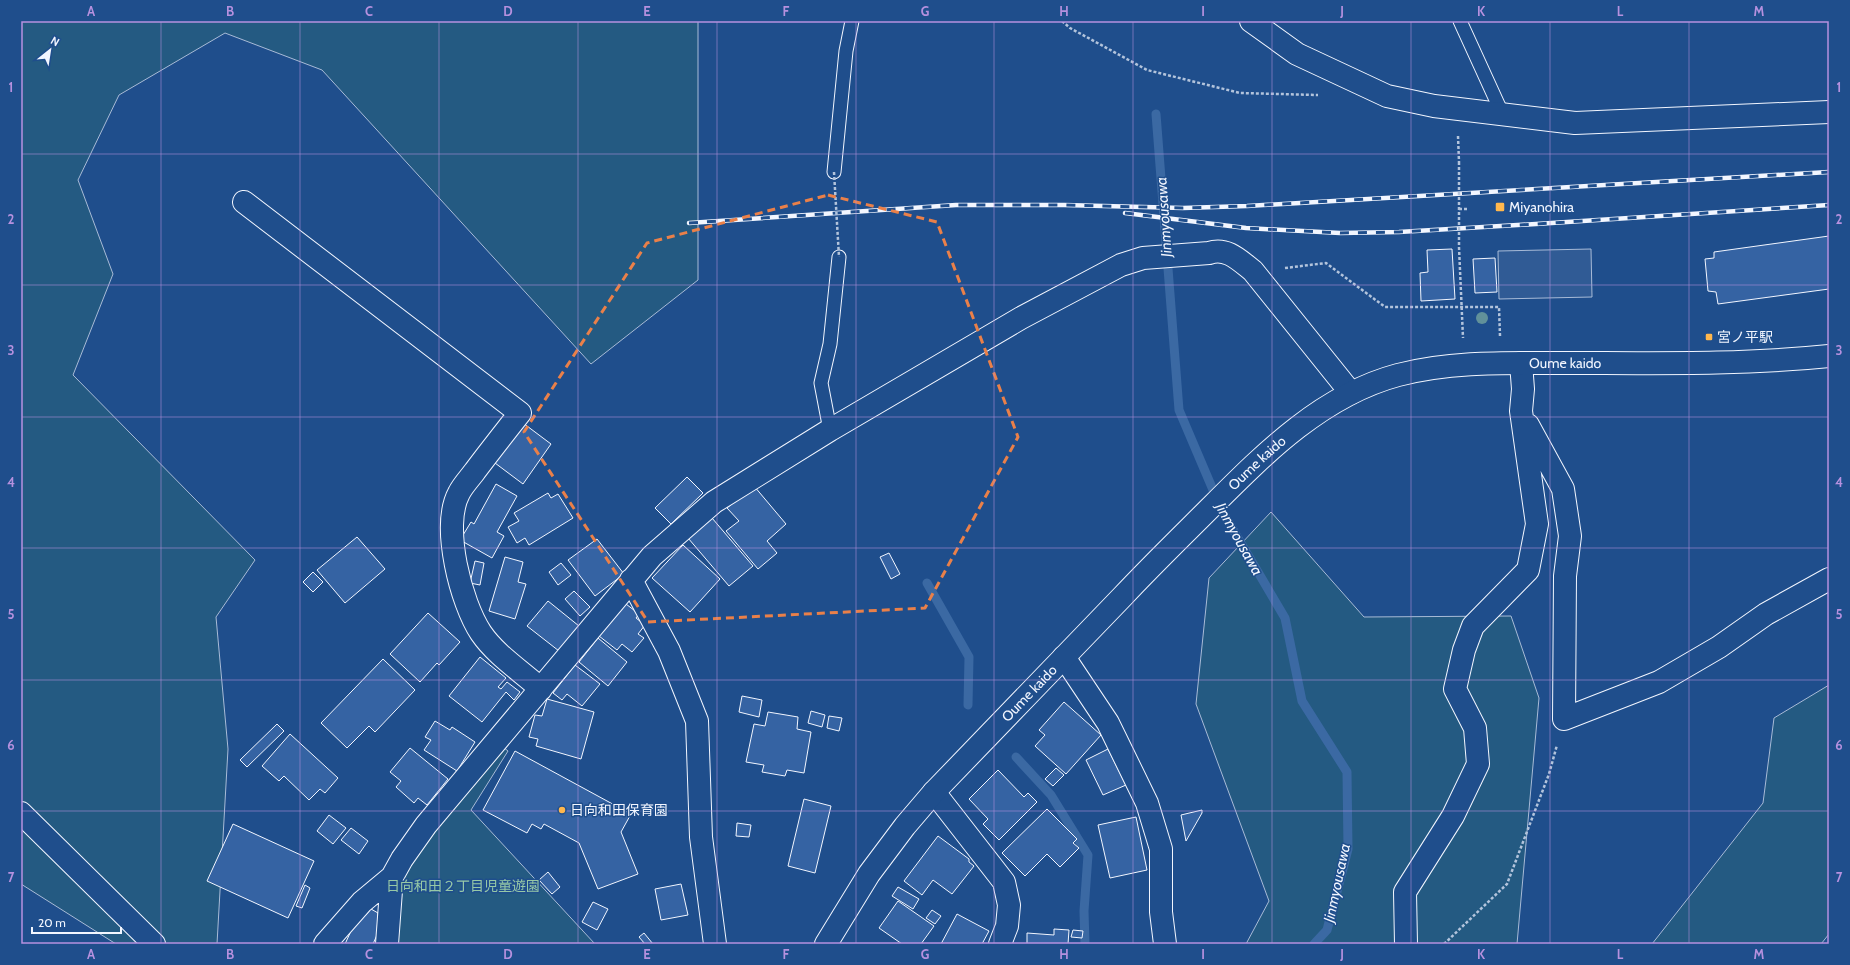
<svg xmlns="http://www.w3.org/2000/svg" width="1850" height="965" font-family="Cabin,'Noto Sans JP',sans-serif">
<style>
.green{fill:#245a82;stroke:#a8bbd7}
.parking{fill:#305b95;stroke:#a8bbd7}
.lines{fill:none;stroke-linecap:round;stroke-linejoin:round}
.stream{stroke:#3b69a3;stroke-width:9}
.building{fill:#3563a3;stroke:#f2f6ff}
.lane-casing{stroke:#f2f6ff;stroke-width:15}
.street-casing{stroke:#f2f6ff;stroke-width:24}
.highway-casing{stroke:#f2f6ff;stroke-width:24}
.path{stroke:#b3c4dc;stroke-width:2.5;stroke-dasharray:3 2;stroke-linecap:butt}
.lane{stroke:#1f4e8c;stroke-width:13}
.street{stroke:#1f4e8c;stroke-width:22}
.highway{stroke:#1f4e8c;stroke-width:22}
.rail-casing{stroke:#f2f6ff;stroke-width:4.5}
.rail{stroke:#1f4e8c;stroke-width:3;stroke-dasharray:9;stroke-linecap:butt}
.path-bridge{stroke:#b3c4dc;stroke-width:2.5;stroke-dasharray:3 2;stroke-linecap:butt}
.tree{fill:#61919a}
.marked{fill:none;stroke:#ea8049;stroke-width:3;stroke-dasharray:8 5;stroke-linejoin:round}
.grid{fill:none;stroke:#b691df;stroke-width:1;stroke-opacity:0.55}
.poi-dot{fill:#ffb74d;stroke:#1f4e8c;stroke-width:1.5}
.labels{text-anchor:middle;stroke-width:3;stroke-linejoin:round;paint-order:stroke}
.poi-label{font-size:14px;fill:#f2f6ff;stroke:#1f4e8c;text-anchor:start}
.street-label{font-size:14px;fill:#f2f6ff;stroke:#1f4e8c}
.park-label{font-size:14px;fill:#97c8a6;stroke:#1f4e8c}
.water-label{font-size:15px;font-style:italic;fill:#f2f6ff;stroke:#1f4e8c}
.neatline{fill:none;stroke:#b691df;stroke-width:1.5}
.grid-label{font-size:13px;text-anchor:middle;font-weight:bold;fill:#b691df}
</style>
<rect width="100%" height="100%" fill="#1f4e8c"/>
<path class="green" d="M21,21H698V280L591,364L322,70L225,33L119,95L78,180L113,274L73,375L255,560L216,617L228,749L217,944H116L21,884Z
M1271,512L1364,617L1511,616L1539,698L1517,944H1246L1269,901L1196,704L1209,578Z
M1829,685V934L1821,944H1652L1763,803L1774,718Z
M503,747L508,751L471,810L595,944H394L398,887L412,857Z"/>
<path class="parking" d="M1591,249L1592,297L1499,299L1498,251Z"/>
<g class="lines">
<path class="stream" d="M1156,114L1179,410L1222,511L1285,618L1302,701L1347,772L1348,849L1327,930L1314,944
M927,583L969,657L968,705
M1016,757L1051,795L1088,855L1084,911L1085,944"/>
</g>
<path class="building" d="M1829,236V289L1718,304L1716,292L1708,291L1705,259L1714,258V252Z
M1452,249L1455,299L1421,301L1420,273L1428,272L1427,250Z
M1495,258L1497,292L1475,293L1473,259Z
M523,423L551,444L523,484L495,463Z
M687,477L703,493L671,524L655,508Z
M496,484L517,496L497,532L504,536L492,558L460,540L471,522L474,524Z
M754,486L786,524L767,541L777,553L758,569L726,531L739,521L727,508Z
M548,493L551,498L558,494L573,518L529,545L525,538L517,543L508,527L519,521L514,513Z
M712,518L753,566L729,586L688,538Z
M357,537L385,569L345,603L317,570Z
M597,539L624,574L595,596L568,560Z
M683,545L720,579L690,612L652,578Z
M889,553L900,574L891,579L880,557Z
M505,557L523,562L518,582L526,584L515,619L489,611Z
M475,561L484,563L480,585L470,583Z
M561,563L571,575L558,585L549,572Z
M313,572L323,582L313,592L303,582Z
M574,591L590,607L580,616L565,599Z
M548,601L579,626L559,651L527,626Z
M626,604L639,614L636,618L645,625L638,634L644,638L632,652L622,644L617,650L599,636Z
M428,613L460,642L439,665L437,663L420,682L390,654Z
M598,638L627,662L608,686L579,662Z
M480,657L506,678L498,687L501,689L507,682L520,692L514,700L506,692L482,722L449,696Z
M383,659L415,690L375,732L369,726L347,748L321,723Z
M575,665L600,684L582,706L567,694L562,700L553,693Z
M742,696L762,700L759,717L739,712Z
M547,699L594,712L581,759L536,746L538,739L529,737L535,715L542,716Z
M1064,702L1101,735L1066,774L1035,746L1045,735L1039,730Z
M811,711L825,715L822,727L808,723Z
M768,712L798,717L797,729L811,732L804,773L787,770L785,776L762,772L764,765L746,762L754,724L765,726Z
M829,716L842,718L839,731L827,728Z
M435,721L450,730L452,727L475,742L457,771L424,750L431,740L425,737Z
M277,724L284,731L247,767L240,760Z
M290,734L338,778L325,793L320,789L309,800L284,776L279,781L262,766Z
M410,748L448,779L427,805L418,798L414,803L396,787L401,781L390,772Z
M1108,749L1126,785L1103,795L1086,760Z
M515,751L631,814L621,832L638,874L598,889L579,843L544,824L541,829L532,824L527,833L483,810Z
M1056,768L1064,775L1053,786L1045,779Z
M998,770L1024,797L1028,793L1037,802L999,840L983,824L988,819L969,799Z
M804,799L831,806L815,873L788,866Z
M1047,809L1077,839L1073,843L1079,848L1060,867L1047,854L1025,876L1002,853Z
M1202,810V813L1186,841L1181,815Z
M329,815L346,828L333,844L317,831Z
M1136,817L1147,870L1110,878L1098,825Z
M737,823L751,825L749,837L736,836Z
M233,824L314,861L288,918L207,881Z
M351,828L368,841L359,854L341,840Z
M938,836L969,859V862L974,866L952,894L933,880L922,895L904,881Z
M548,872L560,887L552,894L539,880Z
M681,884L688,915L661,920L655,889Z
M305,885L310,888L302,908L296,906Z
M898,887L919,899L913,909L892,896Z
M898,901L934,926L921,944H902L879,928Z
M593,902L608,909L597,930L582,922Z
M371,909L378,913L377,935L373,944H345L351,931Z
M932,910L941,916L935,924L926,918Z
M957,914L989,931L982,944H941Z
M1054,929L1069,930L1068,944H1027V933L1054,935Z
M1073,930L1083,931L1082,938L1071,937Z
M644,933L653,944H645L639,937Z"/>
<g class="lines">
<g class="lane-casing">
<path id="lane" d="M1460,21L1502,113
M834,172L846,51L852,21
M830,430L821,383L830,344L839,257"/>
</g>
<g class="street-casing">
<path id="street" d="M1251,21L1297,54L1387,96L1434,106L1575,123L1829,112
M244,202L520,413C505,432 490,451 475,471C470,478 463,485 459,493C441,526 461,603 481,633C496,655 521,671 541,689
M1528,425L1563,489L1570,536L1565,576L1564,719L1659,682L1719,647L1766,614L1829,579
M631,580L669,651L697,721L701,837L715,944
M1064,657L1108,723L1147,803L1161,849V912L1165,944
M934,792L1004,882L1009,905L1007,926L1000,944
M21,813L154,944
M325,944L362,902L392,877
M387,944L392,877L402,859L426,825L652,556L714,502L830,430L1021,318L1121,265L1143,258L1209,253C1227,247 1239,260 1253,271L1351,393
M1406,944L1405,892L1453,816L1478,764L1475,728L1455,689L1464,650L1473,626L1528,570L1537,524L1521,411L1523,389L1521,363"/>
</g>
<g class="highway-casing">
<g id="highway">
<path id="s1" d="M826,944L869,874L905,826L934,792C997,727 1060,661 1123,596C1152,565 1183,535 1213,505C1266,452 1323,395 1398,375C1451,361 1508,363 1563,363C1652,363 1741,365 1829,356"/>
</g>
</g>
<path class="path" d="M1062,21L1070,28L1147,70L1240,93L1318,95
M1458,136L1459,162
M1459,209H1469
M1459,247L1463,338
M1285,268L1326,263L1385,307H1499L1500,336
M1444,944L1507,884L1549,774L1557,745"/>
<use href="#lane" class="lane"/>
<use href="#street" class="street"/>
<use href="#highway" class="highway"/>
<g class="rail-casing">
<path id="rail" d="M1125,213L1246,228L1340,233L1399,232L1536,224L1829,205
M689,223L956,205H1064L1183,208L1247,206L1829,172"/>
</g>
<use href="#rail" class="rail"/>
<path class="path-bridge" d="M1459,162V247
M834,172L839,257"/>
</g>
<circle class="tree" cx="1482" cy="318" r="6"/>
<path class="marked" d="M828,195L937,222L1018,437L925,608L648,622L524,432L647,243Z"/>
<path class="grid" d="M161,21V944M300,21V944M439,21V944M578,21V944M717,21V944M856,21V944M994,21V944M1133,21V944M1272,21V944M1411,21V944M1550,21V944M1689,21V944M21,154H1829M21,285H1829M21,417H1829M21,548H1829M21,680H1829M21,811H1829"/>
<g class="poi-dot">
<rect x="1495" y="202" width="10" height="10" rx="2"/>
<rect x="1705" y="333" width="8" height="8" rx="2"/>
<circle cx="562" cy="810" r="4"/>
</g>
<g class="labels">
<g class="poi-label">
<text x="1509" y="212">Miyanohira</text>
<text x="1717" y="342">宮ノ平駅</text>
<text x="570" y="815">日向和田保育園</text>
</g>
<g class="street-label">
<text dy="5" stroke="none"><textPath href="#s1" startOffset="984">Oume kaido</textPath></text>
<text dy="5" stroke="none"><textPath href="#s1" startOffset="648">Oume kaido</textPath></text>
<text dy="5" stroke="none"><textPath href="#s1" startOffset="324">Oume kaido</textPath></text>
</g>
<g class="park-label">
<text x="463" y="891">日向和田２丁目児童遊園</text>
</g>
<g class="water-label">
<text transform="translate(1164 217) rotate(-94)" y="5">Jinmyousawa</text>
<text transform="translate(1239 539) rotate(61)" y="5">Jinmyousawa</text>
<text transform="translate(1337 883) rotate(-78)" y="5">Jinmyousawa</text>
</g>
</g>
<rect width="1850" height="965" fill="none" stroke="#1f4e8c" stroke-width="44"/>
<g transform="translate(50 50) rotate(30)" stroke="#1f4e8c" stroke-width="3" paint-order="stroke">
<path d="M0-3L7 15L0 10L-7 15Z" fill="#f2f6ff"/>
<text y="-6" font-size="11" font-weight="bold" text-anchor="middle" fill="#f2f6ff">N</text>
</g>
<path d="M32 927v6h89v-6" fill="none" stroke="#f2f6ff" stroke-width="2"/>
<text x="38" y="927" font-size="12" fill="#f2f6ff" stroke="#1f4e8c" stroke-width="3" paint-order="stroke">20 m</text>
<rect x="22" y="22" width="1806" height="921" class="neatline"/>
<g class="grid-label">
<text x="91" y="16">A</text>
<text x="230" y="16">B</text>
<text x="369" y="16">C</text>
<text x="508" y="16">D</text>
<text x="647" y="16">E</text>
<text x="786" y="16">F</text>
<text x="925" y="16">G</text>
<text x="1064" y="16">H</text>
<text x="1203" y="16">I</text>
<text x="1342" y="16">J</text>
<text x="1481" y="16">K</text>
<text x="1620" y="16">L</text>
<text x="1759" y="16">M</text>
<text x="11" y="92">1</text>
<text x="1839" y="92">1</text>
<text x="11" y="224">2</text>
<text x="1839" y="224">2</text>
<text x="11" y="355">3</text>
<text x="1839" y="355">3</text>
<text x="11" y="487">4</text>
<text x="1839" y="487">4</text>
<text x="11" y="619">5</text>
<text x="1839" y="619">5</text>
<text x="11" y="750">6</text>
<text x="1839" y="750">6</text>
<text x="11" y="882">7</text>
<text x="1839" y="882">7</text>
<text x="91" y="959">A</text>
<text x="230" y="959">B</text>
<text x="369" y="959">C</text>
<text x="508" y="959">D</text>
<text x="647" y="959">E</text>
<text x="786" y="959">F</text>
<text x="925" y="959">G</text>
<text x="1064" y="959">H</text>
<text x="1203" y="959">I</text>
<text x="1342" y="959">J</text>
<text x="1481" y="959">K</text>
<text x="1620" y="959">L</text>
<text x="1759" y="959">M</text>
</g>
</svg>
